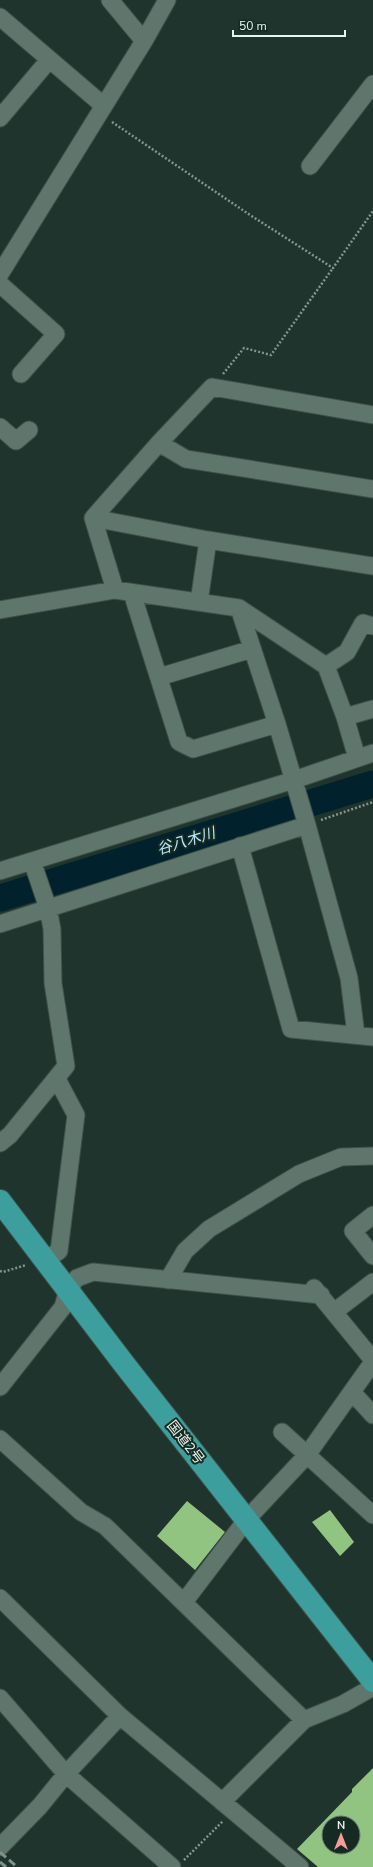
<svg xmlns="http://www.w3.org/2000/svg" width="373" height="1867" font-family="'Nunito Sans','Noto Sans JP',sans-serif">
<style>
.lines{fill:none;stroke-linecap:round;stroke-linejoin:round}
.river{stroke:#01212c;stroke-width:27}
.building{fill:#92c481;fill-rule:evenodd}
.minor-casing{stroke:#3d5049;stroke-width:19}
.trunk-casing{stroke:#3d5049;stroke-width:24}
.path{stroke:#84958e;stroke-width:2.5;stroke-dasharray:2 2;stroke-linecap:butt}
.minor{stroke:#5f766c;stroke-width:17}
.trunk{stroke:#3c9f9e;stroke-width:22}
.rail{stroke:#80918a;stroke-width:3;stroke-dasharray:8 4;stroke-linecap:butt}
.labels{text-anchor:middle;stroke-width:4;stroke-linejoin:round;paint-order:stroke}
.street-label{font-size:14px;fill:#e8f5ef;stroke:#152a22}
.water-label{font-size:15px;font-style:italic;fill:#b7e6f9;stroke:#152a22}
</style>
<rect width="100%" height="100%" fill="#1f342c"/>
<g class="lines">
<path class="river" d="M0,898L373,784"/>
</g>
<path class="building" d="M187,1501L225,1532L195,1570L157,1536Z
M330,1510L354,1542L340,1556L312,1522Z
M373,1768V1867H318L297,1849L352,1792V1789ZM329,1823H353V1847H329Z"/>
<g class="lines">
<g class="minor-casing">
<path id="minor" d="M110,0L144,41
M0,17L104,106
M0,118L49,60
M310,166L373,84
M0,274L144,41L167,0
M0,284L56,334L21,374
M0,427L16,441L29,430
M159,443L186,459L373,489
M93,518L208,540
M115,590L93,518L159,443L212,387L373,415
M132,593L179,742L193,749L277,724
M199,602L208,540L373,566
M239,608L277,724L307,825L349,978L356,1035
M0,610L115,590L239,608L326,666L345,717L357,758
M326,666L347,652L363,623L373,626
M159,677L252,649
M345,717L373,709
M240,846L291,1029L373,1037
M0,871L294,780L373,753
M0,924L307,825
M0,1143L10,1135L66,1066L53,983L52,929L48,908L32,861
M373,1215L353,1231L373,1256
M45,1260L59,1251L76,1115L57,1079
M168,1280L185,1251L209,1229L299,1174L341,1157L373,1156
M314,1288L373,1360
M334,1312L373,1282
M0,1387L63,1307L68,1289L77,1278L93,1272L321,1295
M352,1392L373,1415
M282,1432L373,1515
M0,1439L81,1512L105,1526L304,1720
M0,1598L120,1716L300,1867
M184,1602L247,1519L307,1455L373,1362
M0,1698L66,1774L172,1867
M222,1802L304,1720L343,1704L373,1687
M0,1847L40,1806L66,1774L120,1716"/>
</g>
<g class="trunk-casing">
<path id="trunk" d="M0,1201L124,1364L373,1681"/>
</g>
<path class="path" d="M112,122L250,215L333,268L373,211
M223,374L244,348L271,355L333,268
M321,820L373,802
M0,1271L3,1272L26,1265
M184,1860L223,1821"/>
<use href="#minor" class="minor"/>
<use href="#trunk" class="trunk"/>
<path class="rail" d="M0,1852L17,1867
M0,1862L6,1867"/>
</g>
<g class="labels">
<g class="street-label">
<text transform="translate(186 1442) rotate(52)" y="5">国道2号</text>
</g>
<g class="water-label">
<text transform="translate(186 841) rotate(-17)" y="5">谷八木川</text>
</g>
</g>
<g transform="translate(341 1835)"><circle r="19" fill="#152a22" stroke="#697b74"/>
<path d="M0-3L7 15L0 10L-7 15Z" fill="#f59b98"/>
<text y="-6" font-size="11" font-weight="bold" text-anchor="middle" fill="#e8f5ef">N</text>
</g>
<path d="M233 30v6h112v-6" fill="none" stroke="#e8f5ef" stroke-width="2"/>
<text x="239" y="30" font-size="12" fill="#e8f5ef" stroke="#152a22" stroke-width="3" paint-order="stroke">50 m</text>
</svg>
